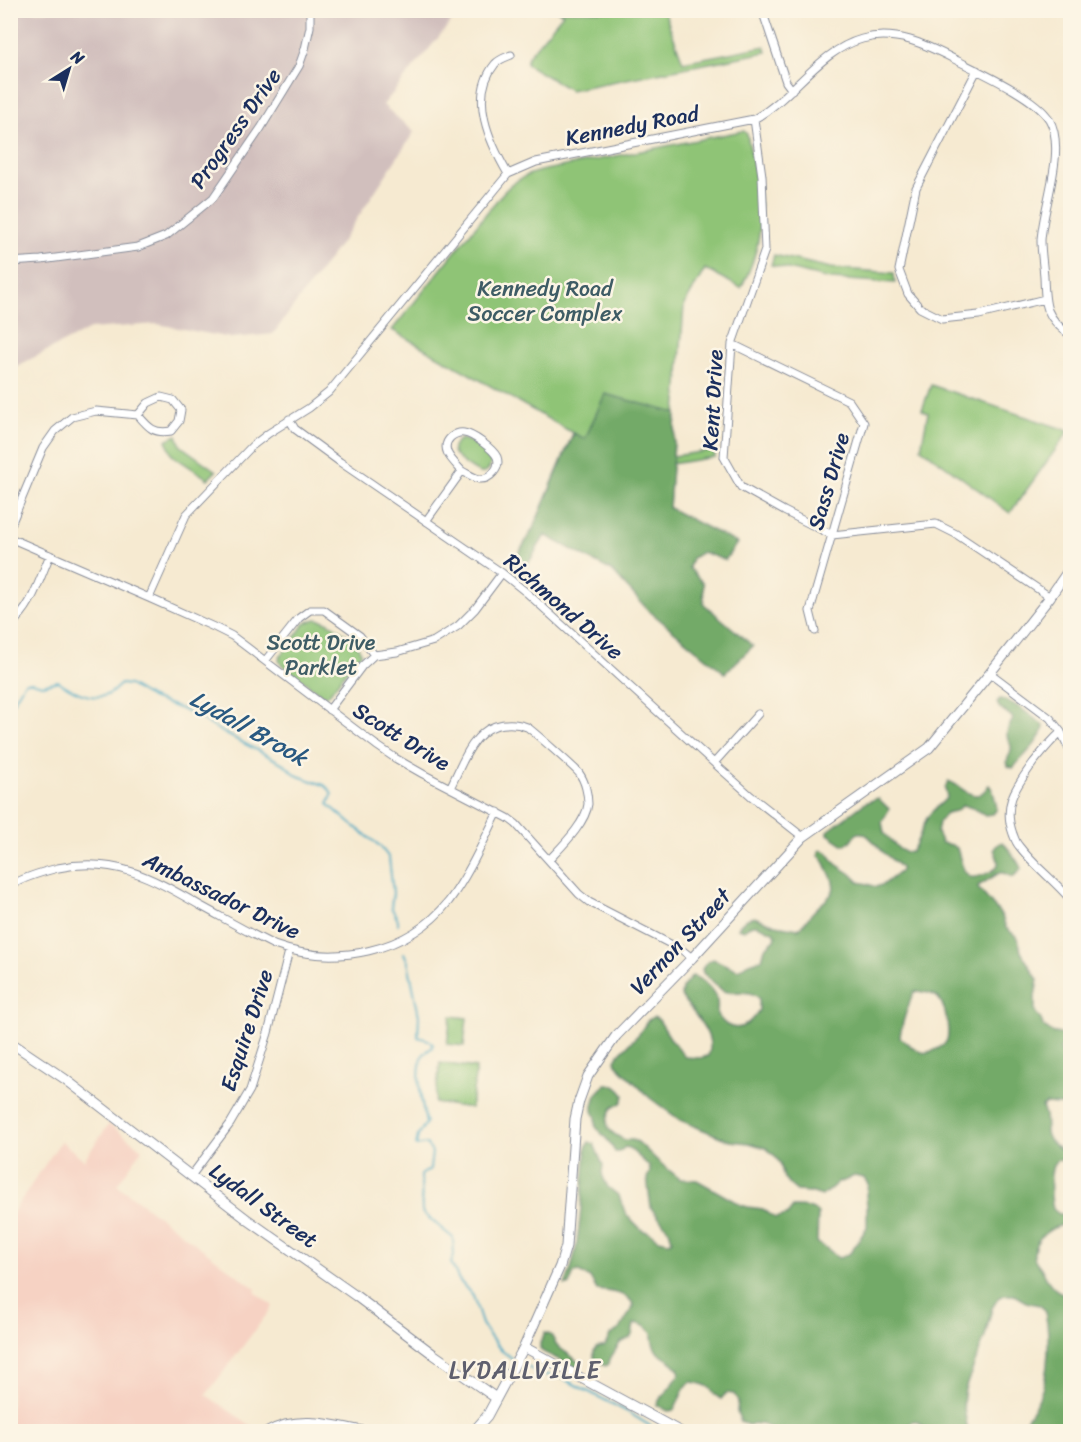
<svg xmlns="http://www.w3.org/2000/svg" width="1081" height="1442" font-family="Sriracha,sans-serif">
<style>
.built{fill:#f6d2c3}
.industrial{fill:#d1bfbd}
.green{fill:#8fc476;stroke:#557a6a;stroke-width:1.5}
.forest{fill:#73aa67;stroke:#476c62;stroke-width:1.5;fill-rule:evenodd}
.lines{fill:none;stroke-linecap:round;stroke-linejoin:round}
.stream{stroke:#43a7c3;stroke-width:2}
.minor-casing{stroke:#888c98;stroke-width:9}
.tertiary-casing{stroke:#888c98;stroke-width:11}
.minor{stroke:#fff;stroke-width:7}
.tertiary{stroke:#fff;stroke-width:9}
.labels{text-anchor:middle;stroke-width:5;stroke-linejoin:round;paint-order:stroke}
.street-label{font-size:22px;fill:#1b2f5e;stroke:#fcf5e5}
.park-label{font-size:22px;fill:#3e5c65;stroke:#fcf5e5}
.water-label{font-size:24px;font-style:italic;fill:#295981;stroke:#fcf5e5}
.neighbourhood-label{font-size:24px;letter-spacing:1.5px;fill:#5e5f6e;stroke:#fcf5e5}
</style>
<rect width="100%" height="100%" fill="#fcf5e5"/>
<filter id="ink" filterUnits="userSpaceOnUse"><feTurbulence type="fractalNoise" baseFrequency=".0167" numOctaves="2"/><feDisplacementMap in="SourceGraphic" scale="12" xChannelSelector="R" yChannelSelector="G"/><feConvolveMatrix kernelMatrix="1 2 1 2 8 2 1 2 1" color-interpolation-filters="sRGB"/></filter>
<filter id="wash" filterUnits="userSpaceOnUse"><feTurbulence type="fractalNoise" baseFrequency=".008" numOctaves="4" result="noise"/><feDisplacementMap in="SourceGraphic" scale="24" xChannelSelector="R" yChannelSelector="G"/><feGaussianBlur stdDeviation="1.35" result="paint"/><feColorMatrix in="noise" values="0 0 0 0 0 0 0 0 0 0 0 0 0 0 0 0 0 1.4 0 .05"/><feComposite in="paint" operator="in"/></filter>
<g filter="url(#wash)">
<rect width="100%" height="100%" fill="#f6ead1"/>
<path class="built" d="M109,1124L142,1149L117,1185L256,1289L255,1292L273,1306L206,1395L256,1429L252,1431H11V1215L61,1141L84,1160Z"/>
<path class="industrial" d="M11,11H460L383,105L414,132L343,240L273,334L231,338L157,324L90,329L11,369Z"/>
<path class="green" d="M558,11H664L683,62L765,46L767,52L570,90L526,64L528,56L563,14Z
M742,131H744L747,134C759,195 772,230 741,288L705,269L684,305L673,456L714,450L715,457L672,464L669,508L612,571L545,535L520,577L509,570L533,529L573,433L392,330L501,195C512,182 524,175 540,171Z
M774,255L831,268L894,273L895,283L830,279L771,265Z
M931,385L1069,431L1010,513L921,448L928,413L922,410Z
M177,435L181,446L216,471L208,479L172,455L166,440Z
M461,439C472,440 489,453 491,463C486,481 475,471 465,464C455,457 445,448 461,439Z
M316,619C331,620 354,639 361,652L360,657L351,665L329,694L326,696L322,695L281,664L279,660L280,657L305,623Z
M451,1016L467,1018L464,1046L447,1044Z
M440,1063L476,1068L471,1108L435,1103Z"/>
<path class="forest" d="M605,394L676,413L669,508L737,543L725,560L702,552L692,558L689,568L703,583L704,604L753,646L725,673L648,610L612,571L545,535L520,577L509,570L533,529L574,433L585,439Z
M1000,699C1013,701 1031,716 1042,724L1044,728C1038,744 1024,755 1013,768L1008,766L1007,761C1008,756 1012,752 1011,747C1011,742 1006,739 1007,733C1007,728 1011,724 1013,719C1009,711 999,712 997,702Z
M948,781C958,783 972,802 983,792C986,790 987,787 989,785C995,791 995,801 997,809L993,814L985,815L975,809L963,805L956,811L946,813L939,822L937,833L942,843L952,845L957,848L962,865L965,872L971,877C977,878 996,872 998,864C999,861 995,852 994,849L996,846L1002,842L1004,843C1009,851 1020,862 1021,869L1013,877C1008,876 1004,871 999,873L978,886V888L1002,916L1006,928L1018,938L1021,952L1038,980L1035,996V1012L1040,1018L1044,1027L1051,1032L1060,1034L1069,1040L1068,1044L1062,1046L1060,1050L1070,1063V1106L1046,1104L1042,1107C1043,1110 1045,1113 1045,1116C1047,1126 1043,1135 1052,1143C1058,1149 1065,1152 1070,1159L1068,1162C1067,1162 1060,1160 1058,1160C1047,1164 1051,1200 1053,1209L1059,1214L1070,1213V1230L1063,1225C1051,1227 1035,1238 1034,1252C1033,1259 1037,1263 1041,1268C1048,1282 1054,1293 1070,1295V1431H1020C1024,1419 1034,1410 1039,1398C1049,1376 1051,1332 1044,1309L1039,1305L1026,1302L1014,1295H1004L999,1297L992,1308L985,1336L965,1389L963,1403L968,1431H929C922,1429 922,1422 915,1421H913L909,1425V1431H774L762,1423L748,1425L741,1422L737,1412L738,1401L734,1394L726,1393L721,1399C714,1396 715,1393 711,1389C706,1384 698,1383 691,1382C682,1387 680,1401 674,1410L668,1411L657,1405C660,1395 675,1385 680,1373C673,1354 651,1361 652,1333C648,1328 640,1322 634,1324L632,1335L630,1338L620,1343L611,1357L608,1365L605,1366L594,1358V1351L596,1348L605,1346L610,1335L620,1329L634,1306C630,1293 609,1291 597,1290L590,1278L579,1272L574,1273L569,1285H565L571,1269L576,1249L580,1219L586,1148L589,1142L594,1144L603,1165L602,1173L603,1177L608,1187L619,1196L626,1214L642,1230L650,1233L659,1240L669,1242L672,1240L669,1230L651,1208L647,1178L650,1172L649,1166L629,1148L625,1147L619,1152H615L610,1143L596,1127V1117L593,1111V1105L596,1095L606,1084C614,1083 620,1089 624,1095L623,1100L621,1103L612,1108L608,1117L607,1121L608,1128L614,1134L624,1140H633L638,1142L659,1162L680,1179L697,1180L741,1205L748,1207L763,1209L775,1218L787,1215L793,1207C802,1207 811,1207 818,1213L817,1243L828,1249L838,1258L842,1257L850,1253L856,1245L867,1227V1206L866,1195L868,1184L864,1178L854,1176L846,1180L837,1183L822,1196L810,1192L797,1191L791,1186L784,1178L780,1163L775,1156L766,1148L749,1143L730,1141L680,1120L650,1098L616,1064L615,1060L618,1055L639,1034L648,1020L654,1017L659,1020L672,1041L685,1057L700,1058L708,1056C718,1035 691,1012 681,996L682,988L692,976C702,978 714,990 717,1000C718,1005 717,1010 717,1015C720,1018 723,1023 727,1025C741,1033 751,1022 759,1010V998C748,988 736,995 723,991L703,973L702,969L708,961L713,959L738,970L747,964L762,959L765,948L775,939L776,935C769,928 776,934 768,930C758,925 753,922 744,930L738,928L740,925L747,919L754,917L776,925L798,929C805,924 808,917 814,911C828,896 841,895 829,872C825,865 826,861 819,856V851L822,850L827,852L836,864L851,874L859,882L868,884L876,887L884,884L901,871V868C896,862 889,858 883,852C878,848 867,830 858,833C853,835 853,842 844,845L828,834V831L865,803L878,798L889,809L882,822L884,833L899,849L905,852L912,851C919,841 922,825 929,815C933,809 942,804 947,797L945,788ZM918,991C923,992 931,993 936,996C945,1001 950,1031 947,1040C945,1045 941,1047 937,1049C923,1055 923,1053 911,1046C907,1043 904,1041 900,1037C901,1026 909,1002 914,992Z
M545,1333L551,1335C554,1340 556,1345 560,1348C567,1354 575,1357 580,1365L578,1369L543,1352L540,1349V1343Z"/>
<g class="lines">
<path class="stream" d="M10,703L13,702L25,682H32L42,685L58,681C71,690 92,702 109,694C113,692 117,687 121,684L129,685L151,698L187,711L224,733L282,763L298,776L324,785L330,790L332,795L328,804L350,823L380,846L389,858L393,893L391,907L398,920V924
M404,953L408,962L419,1016L418,1037L426,1039L433,1044L432,1048C431,1048 425,1053 424,1054C414,1069 422,1106 426,1123L418,1135L416,1146L426,1144L432,1152L430,1169L421,1175L422,1212L453,1238L454,1255L451,1263L459,1280L473,1296L482,1324L491,1338L502,1351L513,1359
M518,1362L542,1374L562,1378L626,1411L652,1427L656,1432"/>
</g>
</g>
<g filter="url(#ink)">
<g class="lines">
<g class="minor-casing">
<path id="minor" d="M762,10L786,82L792,90
M977,70L916,188L899,270L908,294L920,308L942,319L979,315L1045,299
M754,119L762,176L765,250L732,344L724,457L741,487L784,511L832,535L936,524L956,534L1050,597
M508,174C490,143 468,97 495,64C498,60 506,57 511,55
M10,262L41,260L138,247L166,236L213,198L261,128L299,66L305,49L310,27V10
M732,344L849,401L864,423L810,611L815,631
M289,419L295,429L340,462L502,573L527,593L714,763L751,796L803,837
M426,521L462,471C468,474 474,478 479,479C490,480 501,468 497,457C493,449 473,434 464,433C459,432 455,434 451,437C438,449 454,462 462,471
M10,527L43,448L55,431L72,417L96,411L138,415C149,428 154,434 171,431L179,421L181,410L173,400L161,397L148,403L138,415
M10,538L149,598L216,628L232,636L376,745L395,758L423,774L508,818L516,824L579,894L589,902L682,950L692,958
M149,598L186,515L252,446L269,433L309,408L329,392L508,174L536,162L754,119C793,98 818,51 862,39C897,29 928,46 958,61C982,73 1035,97 1049,119C1067,149 1043,206 1041,240C1041,252 1043,264 1044,276C1045,306 1045,317 1070,335
M10,625C32,608 39,580 50,555
M265,661L299,618L310,610H324L360,636L374,655
M990,673L1050,718L1061,732L1070,751
M329,710L362,666L374,655L397,652L434,641L458,626L475,609L502,573
M1061,732C1050,742 1042,752 1033,763C1016,787 1002,804 1013,834C1015,839 1016,843 1019,846C1034,866 1054,880 1070,899
M714,763L758,714
M450,788C461,767 471,734 495,726C505,723 517,723 527,727C532,730 575,768 579,773C585,781 588,794 588,804C586,823 562,846 549,860
M10,886C24,877 42,872 58,868C115,856 152,878 201,906C225,919 249,933 274,945C334,967 408,953 449,901C469,874 483,842 498,812
M191,1176L230,1124L250,1090L268,1033L289,951"/>
</g>
<g class="tertiary-casing">
<path id="tertiary" d="M10,1042L65,1079L248,1220L356,1296L433,1354L496,1398
M524,1347L681,1432
M268,1432C299,1414 335,1426 368,1432
M473,1432L487,1416L524,1347L560,1266L566,1246L575,1119L579,1101L588,1076L616,1036L692,958L803,837L929,748L990,673L1050,597L1070,568"/>
</g>
<use href="#minor" class="minor"/>
<use href="#tertiary" class="tertiary"/>
</g>
</g>
<g class="labels">
<g class="street-label">
<text transform="translate(632 125) rotate(-11)" y="8">Kennedy Road</text>
<text transform="translate(235 128) rotate(-55)" y="8">Progress Drive</text>
<text transform="translate(712 400) rotate(-87)" y="8">Kent Drive</text>
<text transform="translate(828 481) rotate(-74)" y="8">Sass Drive</text>
<text transform="translate(564 606) rotate(41)" y="8">Richmond Drive</text>
<text transform="translate(402 736) rotate(32)" y="8">Scott Drive</text>
<text transform="translate(222 895) rotate(26)" y="8">Ambassador Drive</text>
<text transform="translate(680 941) rotate(-47)" y="8">Vernon Street</text>
<text transform="translate(246 1030) rotate(-72)" y="8">Esquire Drive</text>
<text transform="translate(264 1205) rotate(36)" y="8">Lydall Street</text>
</g>
<g class="park-label">
<text x="545" y="296">Kennedy Road<tspan x="545" dy="25">Soccer Complex</tspan></text>
<text x="321" y="650">Scott Drive<tspan x="321" dy="25">Parklet</tspan></text>
</g>
<g class="water-label">
<text transform="translate(249 728) rotate(29)" y="8">Lydall Brook</text>
</g>
<g class="neighbourhood-label">
<text x="525" y="1378">LYDALLVILLE</text>
</g>
</g>
<rect width="1081" height="1442" fill="none" stroke="#fcf5e5" stroke-width="36"/>
<g transform="translate(69 69) rotate(37)" stroke="#fcf5e5" stroke-width="4.5" paint-order="stroke">
<path d="M0-4.5L10 22L0 15L-10 22Z" fill="#1b2f5e"/>
<text y="-9" font-size="16" font-weight="bold" text-anchor="middle" fill="#1b2f5e">N</text>
</g>
</svg>
